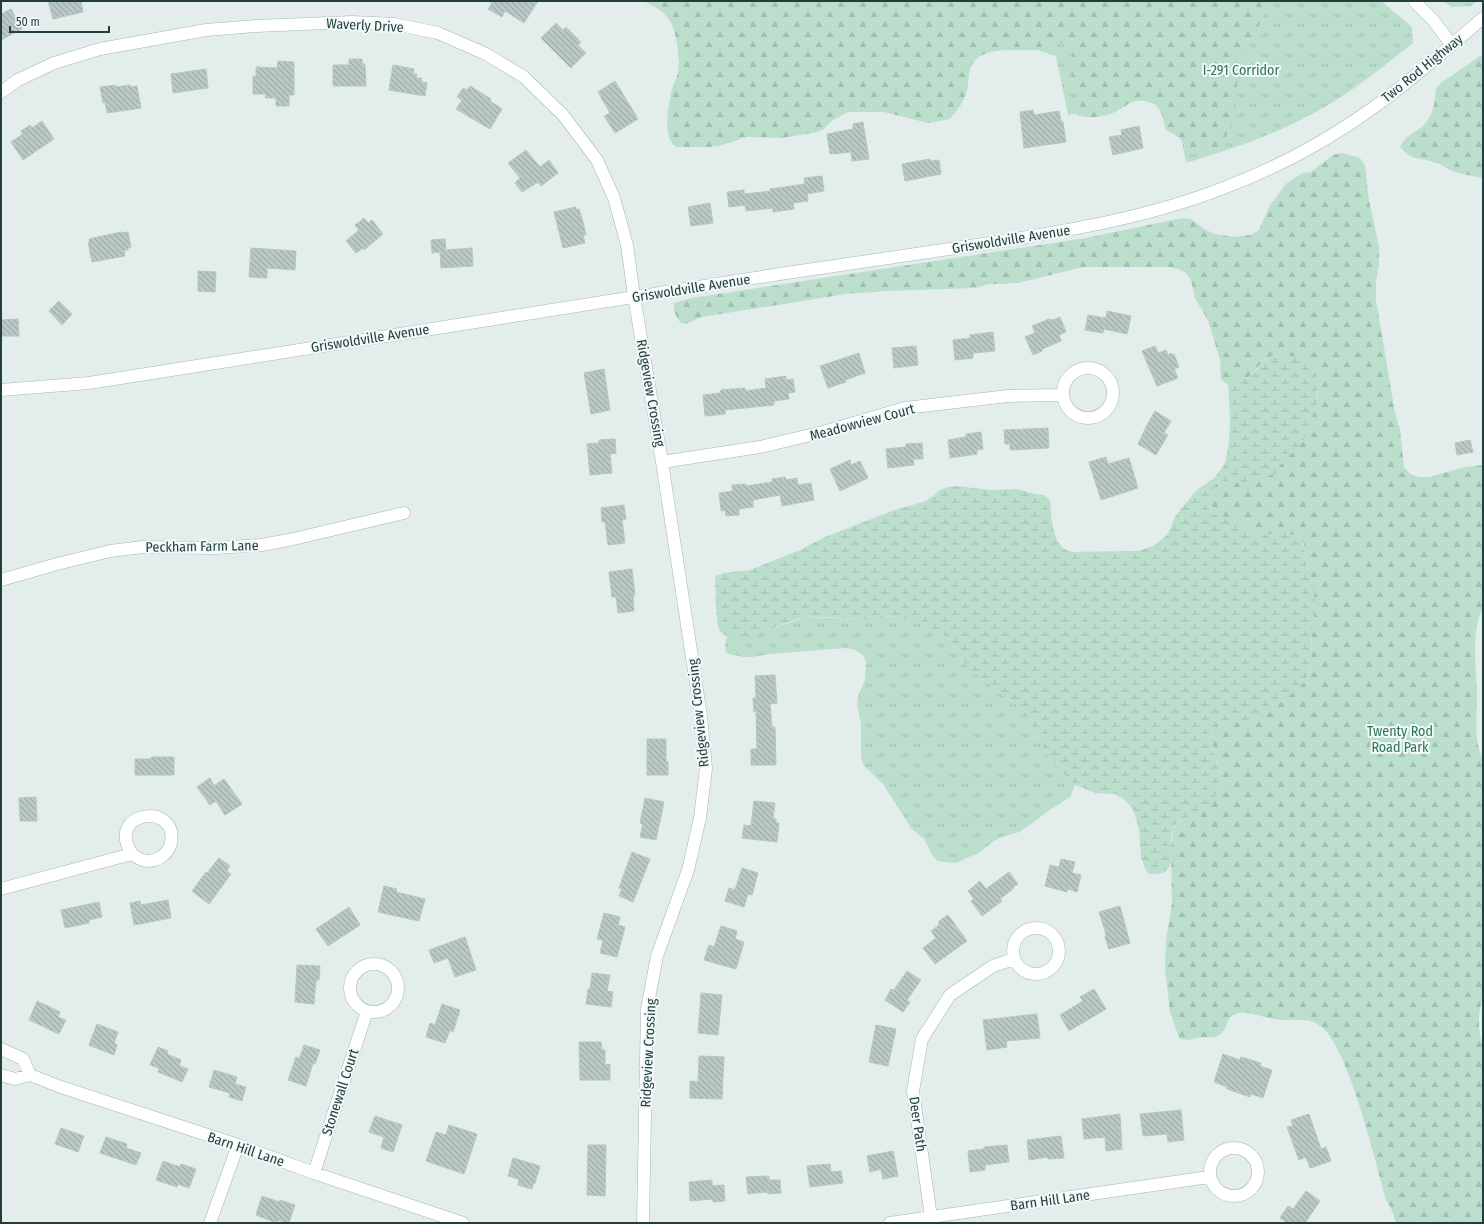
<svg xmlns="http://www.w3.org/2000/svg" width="1484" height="1224" font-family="'Fira Sans Condensed',sans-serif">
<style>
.grass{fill:url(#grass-tufts)}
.forest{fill:url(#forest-firs)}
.wetland{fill:url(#wetland-marsh)}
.building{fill:url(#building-back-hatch);stroke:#b5c7c4}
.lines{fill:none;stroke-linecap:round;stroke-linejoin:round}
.street-casing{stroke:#a5b5b4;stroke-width:13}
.secondary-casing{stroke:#a1b9b6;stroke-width:13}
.street{stroke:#fff;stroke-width:12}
.secondary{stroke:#fff;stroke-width:12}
.labels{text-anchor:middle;stroke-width:4;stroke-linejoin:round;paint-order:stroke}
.street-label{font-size:14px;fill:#223f3e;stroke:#f3f9f8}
.park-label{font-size:14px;fill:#2b765b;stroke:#f3f9f8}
</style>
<defs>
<pattern id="grass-tufts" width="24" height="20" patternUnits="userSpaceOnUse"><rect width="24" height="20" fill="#bbdecd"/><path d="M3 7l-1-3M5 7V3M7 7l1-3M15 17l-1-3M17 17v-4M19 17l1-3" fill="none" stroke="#a0c0b1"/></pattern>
<pattern id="forest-firs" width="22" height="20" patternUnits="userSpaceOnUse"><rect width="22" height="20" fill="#bbdecd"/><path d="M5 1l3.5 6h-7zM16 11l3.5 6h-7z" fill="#a0c0b1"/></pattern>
<pattern id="wetland-marsh" width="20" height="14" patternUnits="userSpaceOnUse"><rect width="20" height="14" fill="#bbdecd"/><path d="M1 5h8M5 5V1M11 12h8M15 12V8" fill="none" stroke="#a0c0b1"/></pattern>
<pattern id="building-back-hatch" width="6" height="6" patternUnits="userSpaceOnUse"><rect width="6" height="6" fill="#b8c8c5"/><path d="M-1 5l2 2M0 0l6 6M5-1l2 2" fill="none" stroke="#95a4a1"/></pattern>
</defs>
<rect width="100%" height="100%" fill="#e3edeb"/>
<path class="grass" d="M760,1H1381L1412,27L1413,43C1392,59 1372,76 1350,91C1301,125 1244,146 1186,163L1173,90L1068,115L1056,56L1022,45Z
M1443,1H1477L1471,6L1452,7Z
M880,616L898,617L913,621L931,627L947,637L957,653L969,667L997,691L1027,712L1034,730L1051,762L1075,785L1070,797L1048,811L1034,822L1019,832L1002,837L994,841L980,852L956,863L938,861L932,855L924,839L911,828L883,784L864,766L861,758V722L857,705L858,696L865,680L866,662L862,654L855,650L846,648L769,654L752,657H743L726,653L725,644L727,637H735L753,635L806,617L863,619H872Z"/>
<path class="forest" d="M643,1H1270C1261,23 1247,48 1240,71C1232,97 1241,116 1223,141C1218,148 1213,152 1204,152C1200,153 1195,154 1192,154C1185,153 1185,144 1181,140C1177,135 1172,133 1166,130C1164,122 1162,113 1157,106C1153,102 1142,100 1136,101C1130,102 1123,108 1117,111C1107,117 1085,120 1075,114C1076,108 1079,102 1079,96C1080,89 1074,84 1072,78C1069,66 1076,57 1070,43L1066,42C1058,43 1051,47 1043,49C1022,54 979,41 970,69C968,76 969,83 967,90C964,102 958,110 950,119L928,123L884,112H850L846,113L830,122L824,129L817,132L783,138L746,137L719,146L709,147H677C661,140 669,103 672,89C674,83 677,78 678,72C681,60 676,27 668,18C662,10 652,5 643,1Z
M1483,54V178C1472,176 1461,174 1450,170C1446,168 1443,165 1439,164C1423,157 1412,162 1400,147C1407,134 1412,135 1423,126C1433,118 1435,101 1436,89L1441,83Z
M1342,153L1360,158L1365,166L1369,201L1379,246V264L1376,282V300L1395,413L1400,430L1404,467L1410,474L1419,477H1429L1465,467L1483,465V610C1470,625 1477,675 1477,695C1477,711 1475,729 1478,745C1479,750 1481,755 1483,760V997C1478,1014 1477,1029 1483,1046V1223H1396L1391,1208L1386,1200C1376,1164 1348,1043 1319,1025C1306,1016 1290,1022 1275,1019C1264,1018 1250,1011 1239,1013C1224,1017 1229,1026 1222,1033C1215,1040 1205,1036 1196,1038C1194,1038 1190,1040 1188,1040C1185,1040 1181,1039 1179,1038L1170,1012L1165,968L1166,941L1172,903L1171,849L1173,831L1177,823L1193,815L1222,774C1215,758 1208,739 1216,723L1224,721L1242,722L1294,691L1307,679L1311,670L1312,579L1306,562L1304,544L1299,536L1281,533L1263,535L1254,532L1238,521L1220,518L1212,513L1208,504C1212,496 1212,488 1218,481L1226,480L1235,483L1279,466L1284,459L1298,448L1304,440L1318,394V376L1315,367L1299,357L1272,356L1264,359L1253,374L1245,379L1228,385L1221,379L1220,360L1208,320L1195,298L1191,280L1186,273L1179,269L1170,267H1083L1022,282L1004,284H988L975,288L886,291L846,294L702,317L685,324L681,323C676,318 673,310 674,303L692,298L1086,238L1182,218L1191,219L1206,230L1215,234L1233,237L1251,235L1259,230L1270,205L1287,183L1302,173L1311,172L1333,155Z"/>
<path class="wetland" d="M1272,356C1281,357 1301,355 1309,360C1328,371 1312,426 1303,441C1294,456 1283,455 1276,474C1264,477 1250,482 1237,483C1231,483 1225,480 1218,481C1212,488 1212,496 1208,504L1212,513L1220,517L1238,521L1254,532L1263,535L1281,533L1299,536C1306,547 1304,550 1306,562C1307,568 1311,573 1312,579C1314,587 1315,598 1315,606C1315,618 1312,630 1311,642C1310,654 1314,668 1307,678C1300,690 1263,717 1249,721C1238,724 1227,721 1216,723C1211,733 1212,748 1216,759C1218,767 1223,773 1222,782C1218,797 1205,809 1192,816C1187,818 1179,820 1176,824C1162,846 1186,876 1149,874L1144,866L1141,857L1139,830L1134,812L1129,804L1123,798L1114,794L1096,793L1075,785L1051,762L1034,730L1027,712L997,691L969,667L957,653L947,637L931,627L898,617L880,616L872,619H863C845,619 825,616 807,617C786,619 736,651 720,631C715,624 716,586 715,576L724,573L750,570L800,550L825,537L892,511L926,501L933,496L940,490L948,487L956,486L991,490L1017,489L1034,494L1043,495L1050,500C1051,514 1052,538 1063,548C1065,550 1069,551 1072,552L1139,551L1155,545L1168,534L1175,517L1180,510L1197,490L1214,478L1225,464L1229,442L1230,419L1228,385C1236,382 1245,380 1252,375C1262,368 1257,361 1272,356Z"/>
<path class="building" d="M48,1H81L83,12L53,19Z
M489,1H538L524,23L505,11L502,17L488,9L492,3Z
M11,9L22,29L1,40V14Z
M556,23L563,30L566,27L581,42L578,45L586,53L571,68L541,38Z
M349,59H362V64H365L366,86H333V65H349Z
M278,61L294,62V95H289V106H276V98H265L266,94H253V76H256V67L277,68Z
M393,65L414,69L413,74H417L416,78H421L422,82L427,83L425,96L389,90Z
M206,69L208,88L173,93L171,74Z
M615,81L638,119L615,133L604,116L610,113L598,92Z
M115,85V87L130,85V87L137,86L141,108L107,113L105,102L103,103L100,87Z
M470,86L491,99L490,101L502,109L490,129L456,109L462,100L457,97L463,88L467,90Z
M1033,110L1034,115L1059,111L1061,121L1063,122L1066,142L1024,148L1020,112Z
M42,121L54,139L23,160L11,142L23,134L21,131L30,125L32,128Z
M863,122L869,159L852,161L851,152L830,154L827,134L853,129V124Z
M1139,126L1143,148L1113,155L1109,137L1122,135L1121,130Z
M526,150L540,167L549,160L558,173L541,186L538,182L522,192L515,183L520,178L508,163Z
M930,159L931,161L939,160L941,174L905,181L902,164Z
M822,176L824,191L807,194L808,201L793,203L794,209L773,212V208L746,211L745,205L729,207L727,192L744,190V194L771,191L770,189L805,184L804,178Z
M710,203L713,223L691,226L688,207Z
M576,207V210L579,209L583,222L586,235H583L585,243L563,248L554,212Z
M364,218L368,223L372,220L383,234L364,250L363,248L356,253L346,241L359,230L355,225Z
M121,232V233L128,232L131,247L128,248V250H124L125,256L92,262L88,242H90L89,239Z
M445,239L446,250L472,248L473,266L441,268L440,252L432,253L431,240Z
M251,248L296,251L295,270L267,268V278L249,277Z
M198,271L216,272L215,292L198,291Z
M59,301L72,314L62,325L49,311Z
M1107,311L1131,316L1127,334L1104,329L1103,333L1085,330L1088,315L1106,318Z
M1060,317L1066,332L1059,335L1061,341L1042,349V351L1033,355L1025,337L1035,333L1032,326L1049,319L1053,320Z
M18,319L19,336H1V320Z
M993,332L995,351L973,353V358L955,360L953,340L971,338L970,335Z
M916,346L918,365L894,368L892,348Z
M1155,346L1158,353L1166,350L1168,355L1171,353L1172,355L1174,354L1179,367L1174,369L1178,378L1157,386L1142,351Z
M859,353L865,373L845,380L846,382L828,388L820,366Z
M604,369L610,410L591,414L584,373Z
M786,376V380L793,379L795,392L788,393L789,399L774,401V405L725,410V414L705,416L703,395L720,393L721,390L745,388V391L766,388L765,379Z
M1155,411L1171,421L1164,433L1168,435L1156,455L1138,444L1147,425Z
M1048,428L1049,448L1010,450V444H1005L1004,430Z
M981,432L983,449L977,450V454L950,458L948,440L966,437V434Z
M615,439L616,453L610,454L612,473L590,475L587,444L599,443V440Z
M1470,440L1473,452L1457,455L1455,443Z
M922,443L923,459H913L914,465L888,468L886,449L906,447V444Z
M1106,457L1108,464L1129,458L1138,488L1101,500L1089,462Z
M850,460L851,465L860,461L868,478L840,491L830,469Z
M785,477L786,480L797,478L798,485L811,483L814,500L782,506L780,495L753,500V507L739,509V515L726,516L725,510L721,511L719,493L733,491L732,485L746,484V486L772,482V479Z
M624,505L626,519L622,520L625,543L608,545L605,522H602L601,508Z
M632,569L635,595H633L634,611L618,613L616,597H612L609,572Z
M775,675L777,703L770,704L772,727H775L776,765H751V749H757L756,711L754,712L753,698H756L755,676Z
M647,739H666V762H668V775H647Z
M152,757H174V775H135V759H150Z
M210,778L214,786L224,779L242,804L225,815L216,801L210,805L197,787Z
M36,797L37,821H20L19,798Z
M645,798L664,802L656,840L640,837L643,824L640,823Z
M754,801L775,803L773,819H776V823H779L777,842L742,838L744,825L751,826Z
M632,852L650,859L633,902L619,896L622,889L619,888Z
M219,858L230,866L227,871L231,874L209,904L192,891L206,872L207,873Z
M1061,859L1075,862L1072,873L1081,875L1077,892L1068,889L1067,892L1045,886L1050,865L1059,867Z
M742,868L758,873L752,895L748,894L744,907L725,901L729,888L735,890Z
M1009,872L1018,884L1013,887V889L1000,899L1002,901L982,916L971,901L974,899L968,891L980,881L986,889Z
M384,886L397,889L396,892L425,899L419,921L378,912Z
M168,900L171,918L134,925L130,903L140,901L141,905Z
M99,902L102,917L89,920V923L65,928L61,910Z
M1120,906L1130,943L1109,949L1105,937L1106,934L1099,912Z
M349,907L360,925L328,946L316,929Z
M604,913L620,917L618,925L625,927L617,957L600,953L603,940L597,939Z
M948,915L967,941L935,964L923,948L936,938L931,931L939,925V921Z
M721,926L737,931L735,939L744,942L736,969L704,960L709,945L714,947Z
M465,937L476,970L455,977L448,958L434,963L429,950Z
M297,965L320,966L319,980H316L314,1004L295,1002Z
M907,971L921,980L907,1000L910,1002L903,1012L885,1000L891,989L894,990Z
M592,973L610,975L607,991L613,992L611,1007L586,1004L588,989H590Z
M1094,989L1106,1009L1069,1031L1060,1015L1083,1001L1080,997Z
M701,993L722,995L718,1035L698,1033Z
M37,1001L60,1012L58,1017L66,1020L59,1034L29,1020Z
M442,1004L460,1010L453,1032L450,1030L445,1043L426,1037L430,1023L435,1025Z
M1037,1014L1040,1038L1006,1041L1007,1047L987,1050L983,1020Z
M97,1024L118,1032L114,1043L117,1045L114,1055L89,1045Z
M876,1025L896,1029L888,1066L869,1062Z
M579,1042H601L602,1050H605V1065L610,1064V1080H580Z
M304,1045L320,1050L315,1064L313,1063L306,1086L288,1080L296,1057L299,1059Z
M158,1047L168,1051L167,1054L181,1060L179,1066L188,1069L182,1082L158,1072L159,1068L150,1065Z
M1223,1054L1240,1060L1241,1057L1261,1063L1260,1066L1272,1070L1263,1098L1251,1094L1250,1097L1227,1089V1087L1214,1082Z
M699,1056L724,1057L722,1099L690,1098V1081L698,1082Z
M214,1070L237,1077L235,1084L246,1087L242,1101L229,1097L230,1093L209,1087Z
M1181,1110L1184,1140L1168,1142L1167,1134L1143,1136L1140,1114Z
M1120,1114L1122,1149L1106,1151L1105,1137L1084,1139L1082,1119Z
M1309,1114L1321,1149L1326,1147L1331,1161L1310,1168L1306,1157L1299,1160L1287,1127L1293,1126L1291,1120Z
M375,1116L402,1125L393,1152L381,1148L384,1137L369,1132Z
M449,1125L477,1134L464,1174L426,1161L436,1132L446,1135Z
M61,1128L84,1136L78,1152L55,1144Z
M1061,1136L1064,1158L1048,1159V1157L1029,1160L1027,1140Z
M106,1137L127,1144L126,1148L141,1153L136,1165L100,1153Z
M588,1145H606L605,1196L587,1195Z
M1007,1145L1009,1162L985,1165V1170L970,1172L968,1151L984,1149V1147Z
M893,1151L898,1176L883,1179L881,1169L870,1172L867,1156Z
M513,1158L540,1166L535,1183L533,1184L532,1189L518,1185L519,1179L508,1176Z
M163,1161L180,1167L181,1164L196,1169L189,1188L178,1184L177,1187L156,1180Z
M830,1164L831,1172L841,1171L843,1183L810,1187L807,1166Z
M769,1176V1180H780L781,1193L768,1194L766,1192L748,1194L746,1177Z
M712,1180V1186L724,1185L725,1201L713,1202V1199L690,1201L689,1182Z
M1306,1191L1320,1201L1305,1223H1288L1280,1218L1288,1206L1293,1209Z
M262,1196L279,1202L280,1200L295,1205L289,1223L278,1220L277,1223L256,1215Z"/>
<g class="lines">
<g class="street-casing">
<path id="street" d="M1,92L18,80L54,63L100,49L206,30L256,26L352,22L394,24L438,33L486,54L524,77L563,115L597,160L614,198L627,245L634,296L662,462L701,716L706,768L700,818L688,870L657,956L647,1009L643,1223
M1063 393a25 25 0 1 1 50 0a25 25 0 1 1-50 0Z
M662,462L760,447L823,432L905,408L1008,396L1062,395
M1,580L57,564L110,551L143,547L216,548L261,545L289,540L404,513
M1,889L132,854C135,856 137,858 140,859C153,865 168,856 171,843C179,801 104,811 132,854
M1013 951a23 23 0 1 1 46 0a23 23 0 1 1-46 0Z
M350 988a24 24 0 1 1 48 0a24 24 0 1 1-48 0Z
M1,1049L23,1059L30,1075
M1,1075L15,1079L30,1075L61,1087L238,1145L314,1173L463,1223
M1210 1172a24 24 0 1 1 48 0a24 24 0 1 1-48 0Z
M314,1173L367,1011
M931,1217L913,1091L922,1039L950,995L993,966L1014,959
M210,1223L238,1145
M890,1223L1209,1177"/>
</g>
<g class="secondary-casing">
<path id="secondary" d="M1414,1L1433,20L1452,45
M1,390L89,383C319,346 549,309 780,274C848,264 916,254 983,244C1066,231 1148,218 1226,187C1270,170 1312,149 1351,123C1398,92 1440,55 1483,18"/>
</g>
<use href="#street" class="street"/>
<use href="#secondary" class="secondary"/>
</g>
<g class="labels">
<g class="street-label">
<text transform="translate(365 25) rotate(3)" y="5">Waverly Drive</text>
<text transform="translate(1422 68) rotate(-39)" y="5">Two Rod Highway</text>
<text transform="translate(1011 239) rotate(-9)" y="5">Griswoldville Avenue</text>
<text transform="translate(691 288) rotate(-9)" y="5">Griswoldville Avenue</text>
<text transform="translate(370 338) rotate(-9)" y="5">Griswoldville Avenue</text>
<text transform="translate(651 393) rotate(80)" y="5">Ridgeview Crossing</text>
<text transform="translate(862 422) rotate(-15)" y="5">Meadowview Court</text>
<text transform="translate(202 546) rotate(-1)" y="5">Peckham Farm Lane</text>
<text transform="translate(698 713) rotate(-96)" y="5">Ridgeview Crossing</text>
<text transform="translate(648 1053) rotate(-87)" y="5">Ridgeview Crossing</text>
<text transform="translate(340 1092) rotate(-72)" y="5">Stonewall Court</text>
<text transform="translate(918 1124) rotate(82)" y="5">Deer Path</text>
<text transform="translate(246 1149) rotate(19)" y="5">Barn Hill Lane</text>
<text transform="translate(1050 1200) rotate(-8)" y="5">Barn Hill Lane</text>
</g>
<g class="park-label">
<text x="1241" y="75">I-291 Corridor</text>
<text x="1400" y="736">Twenty Rod<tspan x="1400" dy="16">Road Park</tspan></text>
</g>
</g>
<rect width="1484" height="1224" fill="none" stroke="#223f3e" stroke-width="4"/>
<path d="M10 26v6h99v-6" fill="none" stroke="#223f3e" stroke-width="2"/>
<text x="16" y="26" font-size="12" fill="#223f3e" stroke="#f3f9f8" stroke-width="3" paint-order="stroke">50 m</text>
</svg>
